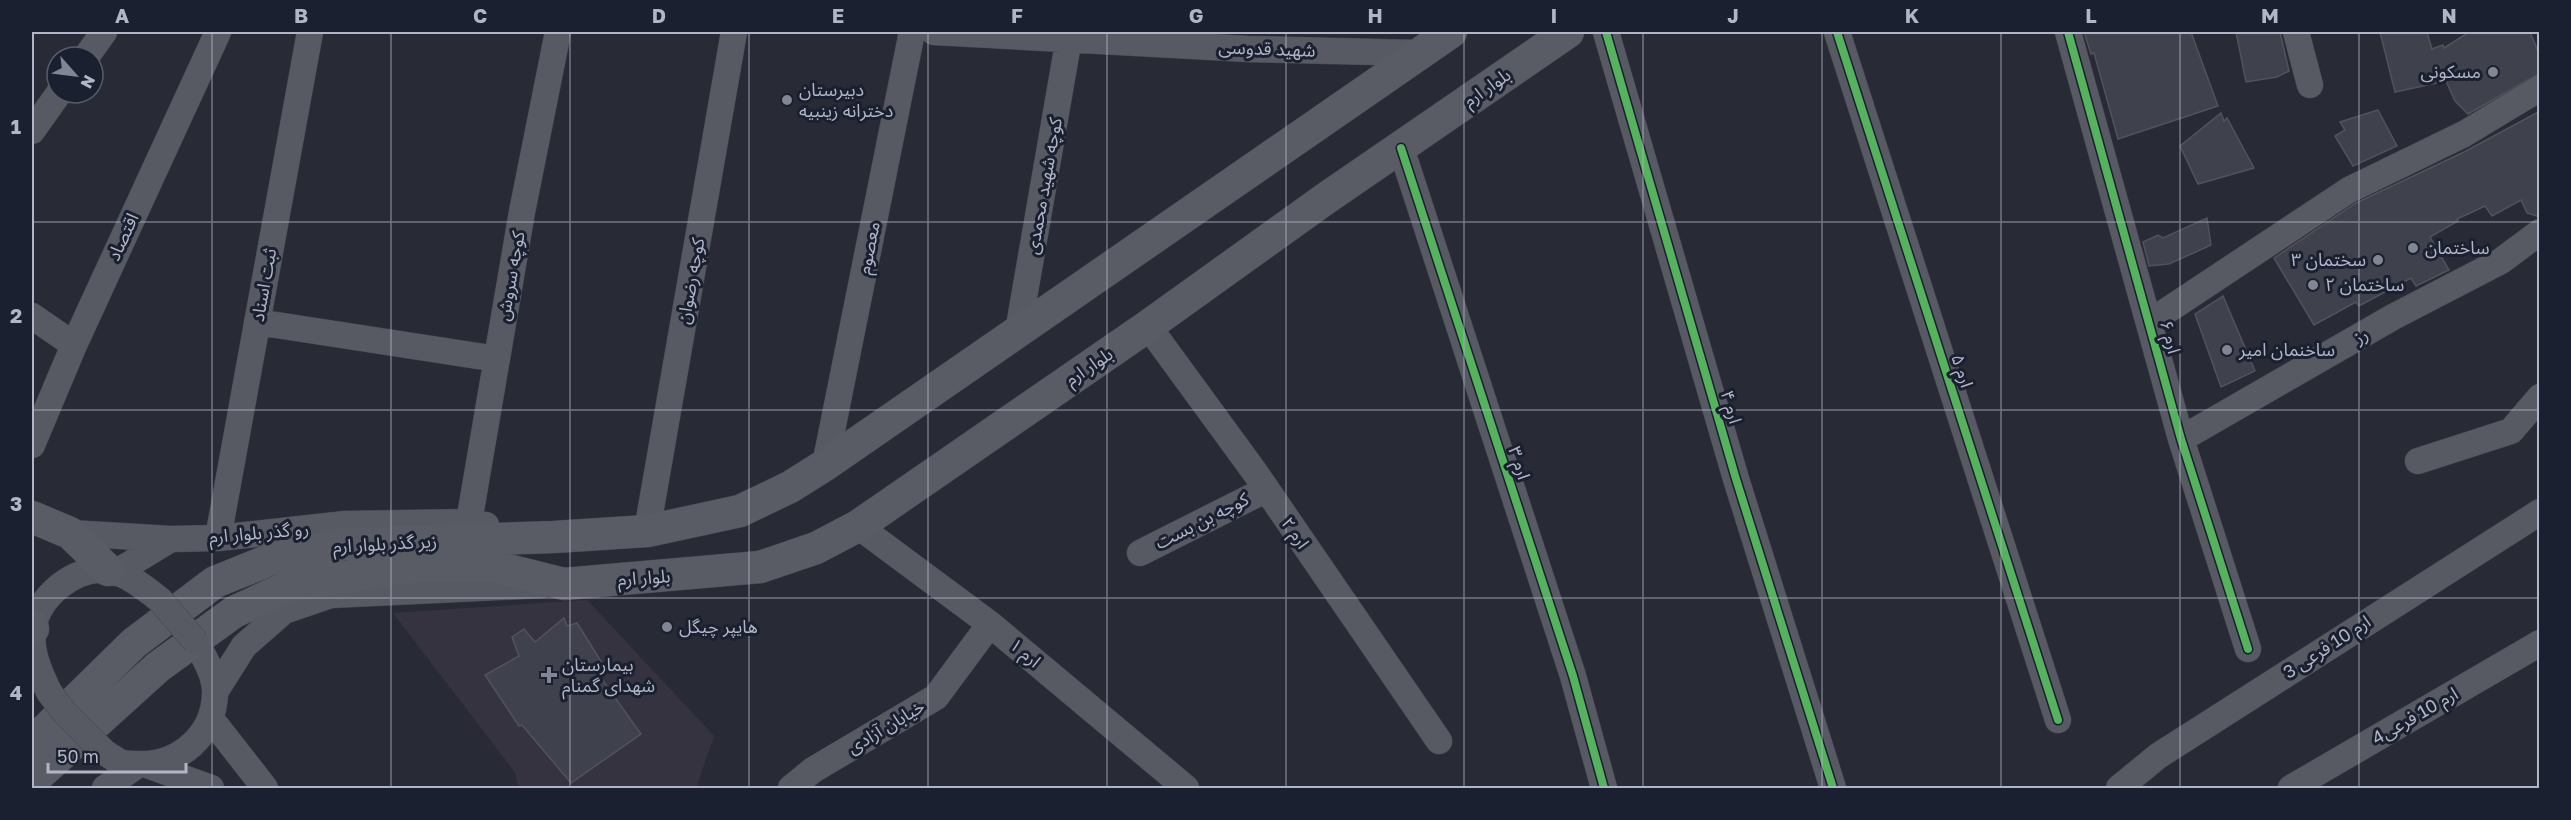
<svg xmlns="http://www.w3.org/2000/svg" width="2571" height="820" font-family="'Golos Text','Noto Sans Arabic',sans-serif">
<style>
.medical{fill:#363341}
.building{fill:#3f424c;stroke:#50525d;stroke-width:1.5}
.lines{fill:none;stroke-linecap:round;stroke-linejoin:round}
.minor-casing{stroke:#44464e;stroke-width:27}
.major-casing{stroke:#454852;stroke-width:33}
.minor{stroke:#585a63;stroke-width:26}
.major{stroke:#5a5c65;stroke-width:32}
.minor-bridge-casing{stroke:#44464e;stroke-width:27;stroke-linecap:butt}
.minor-bridge{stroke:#585a63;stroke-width:26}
.cycleway-casing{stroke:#1b2030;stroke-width:11}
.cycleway{stroke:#56b35d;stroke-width:8}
.grid{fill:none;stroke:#b1b5c7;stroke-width:1.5;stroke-opacity:0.55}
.poi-dot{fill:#818594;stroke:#1b2030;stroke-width:2}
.labels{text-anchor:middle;stroke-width:6;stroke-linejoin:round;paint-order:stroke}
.street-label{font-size:18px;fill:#b1b5c7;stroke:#1b2030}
.poi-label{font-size:18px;fill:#b1b5c7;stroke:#1b2030;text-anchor:start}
.neatline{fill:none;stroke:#b1b5c7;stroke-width:2}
.grid-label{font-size:20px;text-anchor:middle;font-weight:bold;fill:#b1b5c7}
</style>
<rect width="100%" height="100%" fill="#282b35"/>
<path class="medical" d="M587,600L714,736L696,788H519L514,771L393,613Z"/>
<path class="building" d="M2084,32H2191L2218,106L2118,139L2094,53L2091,54Z
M2236,32H2280L2289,71L2277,77L2246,82Z
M2380,32H2427L2432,49L2443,45L2444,48L2469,32H2530L2540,56V73L2468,114L2455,101L2446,81L2395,92Z
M2378,110L2397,146L2353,166L2335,136L2345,130L2340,122Z
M2540,111V217L2527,213L2521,200L2492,216L2485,206L2457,219L2458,221L2430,237L2449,270L2416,286L2411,278L2359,306L2356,302L2314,325L2274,258L2356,203L2464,152Z
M2221,113L2224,121L2227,118L2254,168L2198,184L2180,146Z
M2207,218L2211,245L2169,264L2149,266L2143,242L2158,235L2163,238Z
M2223,296L2255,371L2221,387L2195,314Z
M564,618L567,626L577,623L604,666L596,671L641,734L571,783L522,725L519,726L485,675L519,656L512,637L524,629L535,642Z"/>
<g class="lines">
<g class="minor-casing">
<path id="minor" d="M934,32L1248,49L1420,53
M1606,32L1736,479L1833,788
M1837,32L2058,720
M2068,32L2181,439L2248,649
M2296,32L2310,85
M86,57L104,32
M32,131L59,93
M1401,148L1573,676L1604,788
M32,316L74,345
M257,322L497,359
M2150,322L2349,190L2464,134L2540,88
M1148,326L1254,471L1439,741
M1018,332L1070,32
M2181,439L2393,317L2501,261L2540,232
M32,445L74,345L218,32
M2418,461L2511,431L2540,397
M825,465L912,32
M469,522L522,212L558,32
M858,526L990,624L1186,788
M647,531L734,32
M70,533L171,539
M218,538L310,32
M1140,553L1265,490
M115,573L171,539L218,538L345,524L469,522L486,525
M49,692C40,673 30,652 33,630C37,597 74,567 107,570C125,572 145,588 160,600
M215,692L244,646L284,611L331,595L542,585
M211,719L265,788
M104,752C109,755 114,759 120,762C125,764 132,764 138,764C179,766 214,735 215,694C216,676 204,657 196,642
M147,765L211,788
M105,788L139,764
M791,788L813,770L936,697L990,624
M2119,788L2158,756L2540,512
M2291,788L2540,643"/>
</g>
<g class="major-casing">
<path id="major" d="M32,517L70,533L108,570
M32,625L33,629
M32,743L134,643L215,582L272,559L345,544L554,537L647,531L740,511L790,487L825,465L1451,32
M32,781L158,667L234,612L290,586L406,567L492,566L564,584L760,567L816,548L858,526L1148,326L1325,199L1568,32"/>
</g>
<use href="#minor" class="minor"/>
<use href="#major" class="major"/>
<g class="minor-bridge-casing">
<path id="minor-bridge" d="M160,600L196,642
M49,692L64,712L104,752"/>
</g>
<use href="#minor-bridge" class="minor-bridge"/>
<g class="cycleway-casing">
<path id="cycleway" d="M1606,32L1736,479L1833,788
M1837,32L2058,720
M2068,32L2181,439L2248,649
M1401,148L1573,676L1604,788"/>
</g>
<use href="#cycleway" class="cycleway"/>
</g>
<path class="grid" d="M212,32V788M391,32V788M570,32V788M749,32V788M928,32V788M1107,32V788M1286,32V788M1464,32V788M1643,32V788M1822,32V788M2001,32V788M2180,32V788M2359,32V788M32,222H2540M32,410H2540M32,598H2540"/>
<g class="poi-dot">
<circle cx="2493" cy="72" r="6"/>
<circle cx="787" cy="100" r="6"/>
<circle cx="2413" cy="248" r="6"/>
<circle cx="2378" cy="260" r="6"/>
<circle cx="2313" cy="285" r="6"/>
<circle cx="2227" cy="350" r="6"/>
<circle cx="667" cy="627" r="6"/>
<path d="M546 666h6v6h6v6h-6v6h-6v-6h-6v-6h6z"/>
</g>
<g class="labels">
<g class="street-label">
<text transform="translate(1267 49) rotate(2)" y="6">شهید قدوسی</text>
<text transform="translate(1487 88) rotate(-35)" y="6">بلوار ارم</text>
<text transform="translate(1044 186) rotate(-80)" y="6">کوچه شهید محمدی</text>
<text transform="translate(123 237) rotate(-65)" y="6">اقتصاد</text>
<text transform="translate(869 248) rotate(-79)" y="6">معصوم</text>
<text transform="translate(511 276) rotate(-80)" y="6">کوچه سروش</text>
<text transform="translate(691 281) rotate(-80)" y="6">کوچه رضوان</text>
<text transform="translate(264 285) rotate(-80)" y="6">ثبت اسناد</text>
<text transform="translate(2361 336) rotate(-31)" y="6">رز</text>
<text transform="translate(2170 337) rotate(75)" y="6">ارم ۶</text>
<text transform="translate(1089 367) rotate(-34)" y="6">بلوار ارم</text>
<text transform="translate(1962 371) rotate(72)" y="6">ارم ۵</text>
<text transform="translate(1731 407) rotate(74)" y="6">ارم ۴</text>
<text transform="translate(1519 463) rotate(72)" y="6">ارم ۳</text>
<text transform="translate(1202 521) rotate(-27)" y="6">کوچه بن بست</text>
<text transform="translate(259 533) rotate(-5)" y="6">رو گذر بلوار ارم</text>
<text transform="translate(1295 533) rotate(55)" y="6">ارم ۲</text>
<text transform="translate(385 544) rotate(-3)" y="6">زیر گذر بلوار ارم</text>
<text transform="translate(644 578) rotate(-4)" y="6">بلوار ارم</text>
<text transform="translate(2327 647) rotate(-33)" y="6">ارم 10 فرعی 3</text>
<text transform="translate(1025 653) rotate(40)" y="6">ارم ۱</text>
<text transform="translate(2415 716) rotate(-30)" y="6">ارم 10 فرعی4</text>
<text transform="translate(886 727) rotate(-31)" y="6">خیابان آزادی</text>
</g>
<g class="poi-label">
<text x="2481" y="78" text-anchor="end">مسکونی</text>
<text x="799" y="96">دبیرستان<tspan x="799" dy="21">دخترانه زینبیه</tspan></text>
<text x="2425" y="254">ساختمان</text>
<text x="2366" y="266" text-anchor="end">سختمان ۳</text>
<text x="2325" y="291">ساختمان ۲</text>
<text x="2239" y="356">ساخنمان امیر</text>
<text x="679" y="633">هایپر چیگل</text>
<text x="562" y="671">بیمارستان<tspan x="562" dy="21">شهدای گمنام</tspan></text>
</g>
</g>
<rect width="2571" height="820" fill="none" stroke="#1b2030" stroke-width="66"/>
<g transform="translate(75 75) rotate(118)"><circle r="28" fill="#1b2030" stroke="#575c6c" stroke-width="1.5"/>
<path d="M0-4.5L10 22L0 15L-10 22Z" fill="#818594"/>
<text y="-9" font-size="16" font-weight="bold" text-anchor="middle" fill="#b1b5c7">N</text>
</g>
<path d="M48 763v9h138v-9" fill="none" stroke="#b1b5c7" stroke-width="3"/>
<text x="57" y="763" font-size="18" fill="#b1b5c7" stroke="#1b2030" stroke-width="4.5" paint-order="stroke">50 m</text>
<rect x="33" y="33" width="2505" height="754" class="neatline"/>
<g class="grid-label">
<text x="122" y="23">A</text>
<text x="301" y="23">B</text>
<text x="480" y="23">C</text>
<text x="659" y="23">D</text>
<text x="838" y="23">E</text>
<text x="1017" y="23">F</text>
<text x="1196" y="23">G</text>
<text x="1375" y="23">H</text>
<text x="1554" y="23">I</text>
<text x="1733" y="23">J</text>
<text x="1912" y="23">K</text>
<text x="2091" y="23">L</text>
<text x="2270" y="23">M</text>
<text x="2449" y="23">N</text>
<text x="16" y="134">1</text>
<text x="16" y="323">2</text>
<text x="16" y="511">3</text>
<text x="16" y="700">4</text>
</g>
</svg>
